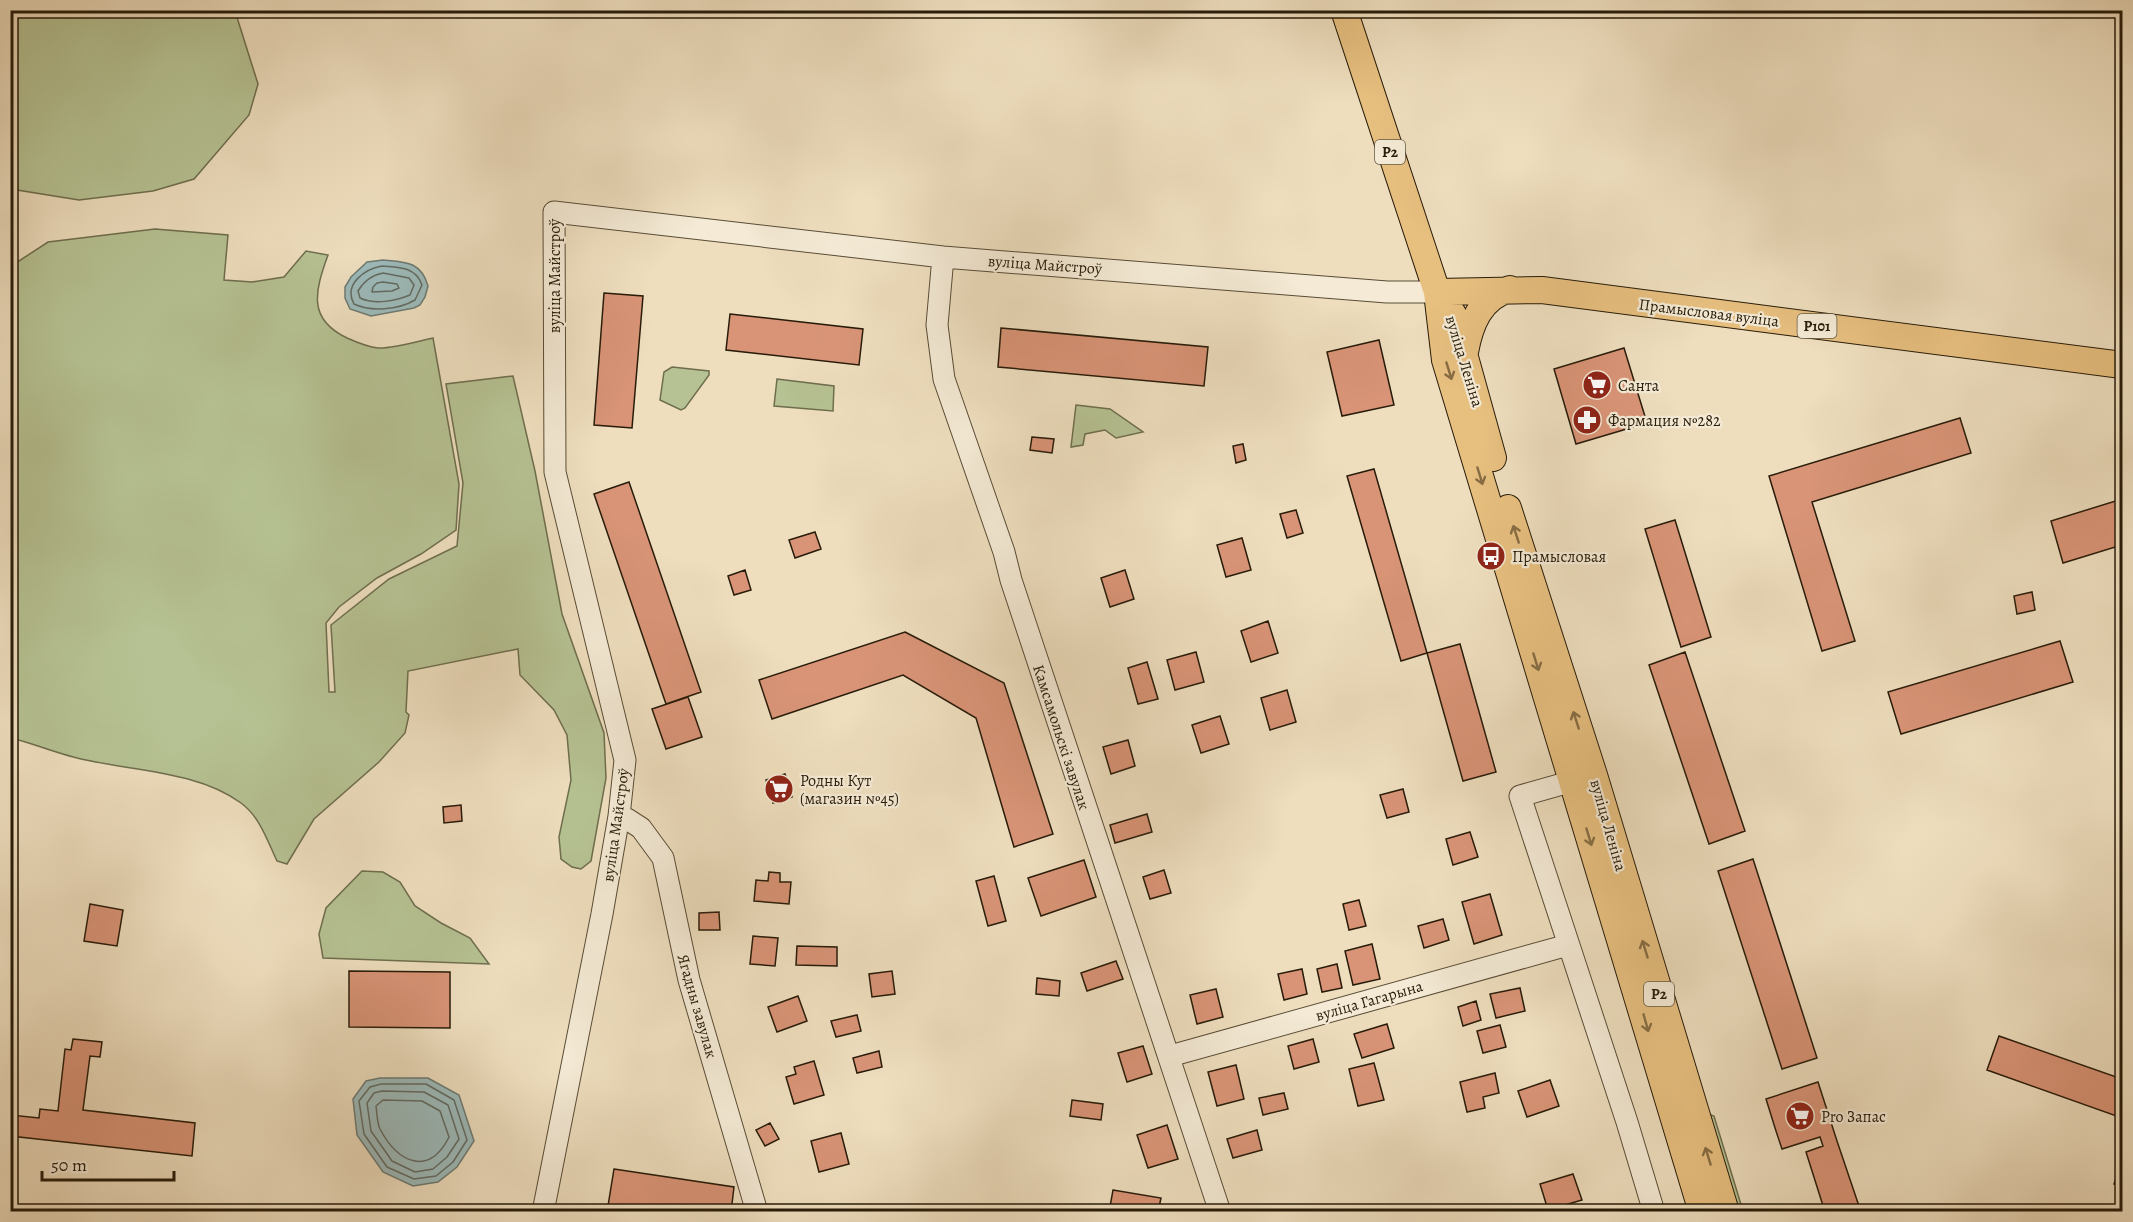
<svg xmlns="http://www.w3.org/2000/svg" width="2133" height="1222" font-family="Alegreya,serif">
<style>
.green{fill:#b6c293;stroke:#6e6e4e;stroke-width:1.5}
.water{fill:#9cbaba;stroke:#6d7a73;stroke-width:1.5}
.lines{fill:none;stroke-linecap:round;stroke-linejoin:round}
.shore{stroke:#626a62;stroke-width:1.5}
.building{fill:#d99477;stroke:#271b09;stroke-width:1.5}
.minor-casing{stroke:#594c36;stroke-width:23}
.major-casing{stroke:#271b09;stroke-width:28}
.minor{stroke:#f4ead5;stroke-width:21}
.major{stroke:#e7bf7f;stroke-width:26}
.oneway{stroke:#876d44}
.labels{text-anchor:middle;stroke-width:4.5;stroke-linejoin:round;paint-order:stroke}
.shield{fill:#f4ead5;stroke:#645946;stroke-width:1.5}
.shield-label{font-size:15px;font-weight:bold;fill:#271b09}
.street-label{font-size:16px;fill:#271b09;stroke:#f4ead5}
.poi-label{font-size:16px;fill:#271b09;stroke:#f4ead5;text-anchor:start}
</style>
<rect width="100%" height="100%" fill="#eedebe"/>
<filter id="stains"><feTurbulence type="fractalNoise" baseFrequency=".00333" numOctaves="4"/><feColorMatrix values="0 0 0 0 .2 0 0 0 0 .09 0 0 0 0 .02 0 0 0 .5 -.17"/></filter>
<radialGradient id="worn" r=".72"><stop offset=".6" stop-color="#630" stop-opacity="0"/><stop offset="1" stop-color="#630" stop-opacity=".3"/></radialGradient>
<path class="green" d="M10,11H235L258,84L249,115L194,179L153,191L79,200L11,189Z
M155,229L228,235L224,280L252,282L284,277L306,251L328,255C315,291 307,319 347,338C356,342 368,347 378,348C391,349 419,341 433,338L459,484L456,530L421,554L377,578L339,607L326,623L329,692H335L331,625L389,579L457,546L463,483L446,384L513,376L535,471L562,614L604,733L606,778L591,861L581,869L572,867L561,859L559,837L571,780L567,735L554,710L520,675L518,649L408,671L406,712L409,715L405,733L379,762L314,819L287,864L277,861C267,840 260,817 241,803C199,772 136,771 86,760C60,755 36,744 11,738V262L19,261L48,242Z
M672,367L709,371V375L685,408L681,410L660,400L664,372Z
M777,379L834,386L833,411L774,406Z
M1076,405L1110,409L1143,432L1116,438L1105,430L1085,434L1083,445L1071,447Z
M362,871L383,872L400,882L415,906L441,923L470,938L489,964L323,958L319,934L326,908Z
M1708,1114L1714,1116L1743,1211H1733Z"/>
<path class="water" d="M383,260C405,262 421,261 428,286L425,297L420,305L414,308L371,316L350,309L345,298V287L351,277L367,262Z
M380,1078H428L459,1095L474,1141L457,1167L438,1182L413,1186L383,1172L357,1135L353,1099L366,1081Z"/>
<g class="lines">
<path class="shore" d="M382,266C399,267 416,267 422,285L415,300C398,310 371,312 354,304C343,284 365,269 382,266Z
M383,273L409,278L414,285L410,295C395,301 375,305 360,298L358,291C364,281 372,275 383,273Z
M383,282L397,284L399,288L392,291L372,292L373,287L377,283Z
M381,1084H426L454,1100L467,1140L453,1162L436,1176L414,1179L387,1167L364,1134L359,1101L370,1087Z
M382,1091L424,1092L448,1105L459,1139L447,1157L433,1169L415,1172L392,1161L371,1131L367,1103L374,1093Z
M383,1100L422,1101L440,1111L449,1137C429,1177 398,1163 380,1129C377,1123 377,1113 376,1106Z"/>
</g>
<path class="building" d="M604,293L643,296L632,428L594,425Z
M730,314L863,329L859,365L726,350Z
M1001,328L1208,347L1204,386L998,367Z
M1379,340L1394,405L1342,416L1327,352Z
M1624,348L1647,423L1576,444L1554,369Z
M1960,418L1971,453L1812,502L1855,641L1822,651L1769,476Z
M1032,437L1054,439L1052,453L1030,450Z
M1243,444L1246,460L1236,463L1233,446Z
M1374,469L1427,653L1401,661L1347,476Z
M629,482L701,692L666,704L594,494Z
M2122,499V545L2063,563L2051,521Z
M1296,510L1303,533L1287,538L1280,514Z
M1675,520L1711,637L1681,647L1645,529Z
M815,532L821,549L795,558L789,540Z
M1242,538L1251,570L1226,577L1217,545Z
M745,570L751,590L734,595L728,576Z
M1125,570L1134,599L1110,607L1101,578Z
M2032,592L2035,610L2017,614L2014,596Z
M1268,621L1278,653L1251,662L1241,631Z
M905,632L1004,683L1053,834L1014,847L976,718L903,675L772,719L759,680Z
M2060,641L2073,682L1901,734L1888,692Z
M1460,644L1496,772L1463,781L1427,653Z
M1196,652L1204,682L1175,690L1167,660Z
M1685,652L1745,831L1709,844L1649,665Z
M1147,662L1158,699L1138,704L1128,668Z
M1287,690L1296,722L1270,730L1261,698Z
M688,697L702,737L666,749L652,709Z
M1220,716L1229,744L1201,753L1192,725Z
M1128,740L1135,766L1111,774L1103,747Z
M785,774L792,797L773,803L766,780Z
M1403,789L1409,812L1387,818L1380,795Z
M461,805L462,821L444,823L443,807Z
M1147,814L1152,832L1115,843L1110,825Z
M1470,832L1478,857L1453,865L1446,839Z
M1753,859L1817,1058L1782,1069L1718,871Z
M1084,860L1096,897L1041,916L1028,878Z
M1164,870L1171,893L1150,899L1143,877Z
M769,872L780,873V882H791L789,904L754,901L756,880L768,881Z
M994,876L1006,921L988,926L976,881Z
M1490,894L1502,935L1474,944L1462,902Z
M1359,900L1366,926L1349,930L1343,904Z
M90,904L123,910L117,946L84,941Z
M719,912L720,930H699V913Z
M1443,919L1449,940L1424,948L1418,926Z
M753,936L778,938L775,966L750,964Z
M1372,944L1380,979L1353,985L1345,951Z
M797,946L837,947V966L796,965Z
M1116,961L1123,979L1087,991L1081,973Z
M1337,964L1342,988L1322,992L1317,969Z
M1302,969L1307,994L1284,1000L1278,974Z
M349,971L450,972V1028L349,1027Z
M892,971L895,994L872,997L869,974Z
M1037,978L1060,981L1059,996L1036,994Z
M1520,988L1525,1011L1496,1018L1490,994Z
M1216,989L1223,1017L1197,1024L1190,995Z
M798,996L807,1021L777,1032L768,1007Z
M1476,1001L1481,1020L1463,1026L1458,1007Z
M857,1015L861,1031L836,1037L831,1021Z
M1387,1024L1394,1048L1362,1058L1354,1034Z
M1500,1025L1506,1047L1483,1053L1477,1031Z
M1999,1036L2122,1079V1118L1987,1070Z
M73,1039L102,1042L100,1057L90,1056L83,1110L195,1123L192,1156L10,1136L11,1115L39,1118L40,1109L58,1111L65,1049L71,1050Z
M1313,1039L1319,1062L1294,1069L1288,1046Z
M10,1045L15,1046L12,1070H10Z
M1143,1046L1152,1074L1127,1082L1118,1053Z
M879,1051L882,1067L857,1073L853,1058Z
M814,1061L824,1095L794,1104L786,1077L796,1074L794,1067Z
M1374,1063L1384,1100L1358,1106L1349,1069Z
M1236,1065L1244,1099L1217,1106L1208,1072Z
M1495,1073L1499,1093L1483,1097L1485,1108L1467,1112L1460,1082Z
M1550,1080L1559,1106L1527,1117L1518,1091Z
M1818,1082L1837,1141L1861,1212H1825L1806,1152L1823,1146L1820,1137L1782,1149L1776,1131L1766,1099Z
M1284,1093L1288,1109L1263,1115L1259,1098Z
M1072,1100L1103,1104L1101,1120L1070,1116Z
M770,1123L779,1139L765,1146L756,1130Z
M1167,1125L1178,1159L1148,1168L1137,1135Z
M1257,1130L1262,1150L1233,1158L1227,1139Z
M841,1133L849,1164L819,1172L811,1141Z
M2122,1160V1186L2114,1184Z
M614,1169L734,1187L731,1212H607Z
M1573,1174L1582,1200L1548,1210L1540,1184Z
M1113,1190L1161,1198L1158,1212H1109Z
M278,1207L306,1208L305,1212H278Z"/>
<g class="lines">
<g class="minor-casing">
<path id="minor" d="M943,257L937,325L944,379L1004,552L1011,580C1080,791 1152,1001 1220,1212
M1587,777L1520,796L1627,1122L1654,1212
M619,816L627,819L641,828L663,858L689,980L757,1212
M1170,1056L1568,945
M543,1212L602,914L619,816L625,760L555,472L554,212L943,257L1387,292H1437"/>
</g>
<g class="major-casing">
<path id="major" d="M1344,10L1437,292L1445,360L1702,1212
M1437,292L1542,290L2122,365
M1450,310L1453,314L1493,458
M1465,352C1470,325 1480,297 1510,289
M1508,508L1594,775L1726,1212"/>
</g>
<use href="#minor" class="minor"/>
<use href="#major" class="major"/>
</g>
<defs><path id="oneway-shaft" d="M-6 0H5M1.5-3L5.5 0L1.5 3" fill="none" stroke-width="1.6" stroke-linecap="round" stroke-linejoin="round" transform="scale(1.5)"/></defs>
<g class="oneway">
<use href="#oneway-shaft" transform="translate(1449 371) rotate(73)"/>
<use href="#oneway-shaft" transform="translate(1480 476) rotate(73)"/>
<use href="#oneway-shaft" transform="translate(1516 534) rotate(-108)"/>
<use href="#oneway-shaft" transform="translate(1536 662) rotate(73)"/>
<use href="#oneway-shaft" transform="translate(1576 720) rotate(-108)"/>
<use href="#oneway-shaft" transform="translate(1589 837) rotate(73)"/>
<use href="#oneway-shaft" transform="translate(1645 949) rotate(-107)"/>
<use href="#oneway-shaft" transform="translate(1646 1023) rotate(74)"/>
<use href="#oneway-shaft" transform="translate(1708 1156) rotate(-107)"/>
</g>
<defs>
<g id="supermarket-disc" transform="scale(1.5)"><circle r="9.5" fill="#8f2418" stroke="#f4ead5"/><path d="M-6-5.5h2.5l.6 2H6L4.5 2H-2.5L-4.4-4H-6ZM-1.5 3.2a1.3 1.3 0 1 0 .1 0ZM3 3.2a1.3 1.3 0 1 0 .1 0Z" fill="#fff"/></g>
<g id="pharmacy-disc" transform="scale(1.5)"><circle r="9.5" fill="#8f2418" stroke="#f4ead5"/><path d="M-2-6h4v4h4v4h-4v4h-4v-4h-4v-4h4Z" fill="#fff"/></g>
<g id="bus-disc" transform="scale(1.5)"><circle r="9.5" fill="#8f2418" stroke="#f4ead5"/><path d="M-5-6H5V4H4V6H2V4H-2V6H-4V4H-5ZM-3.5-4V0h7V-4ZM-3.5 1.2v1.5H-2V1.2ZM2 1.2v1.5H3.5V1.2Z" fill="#fff"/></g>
</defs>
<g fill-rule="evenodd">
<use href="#supermarket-disc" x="1597" y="385"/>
<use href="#pharmacy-disc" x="1587" y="420"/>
<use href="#bus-disc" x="1491" y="556"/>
<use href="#supermarket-disc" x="779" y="789"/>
<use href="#supermarket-disc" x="1800" y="1116"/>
</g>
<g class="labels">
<g class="shield">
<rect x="1375" y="140" width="30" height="24" rx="4.5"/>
<rect x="1797.5" y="314" width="39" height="24" rx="4.5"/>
<rect x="1644" y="982" width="30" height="24" rx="4.5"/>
</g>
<g class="shield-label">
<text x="1390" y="157">Р2</text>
<text x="1817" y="331">Р101</text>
<text x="1659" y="999">Р2</text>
</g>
<g class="street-label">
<text transform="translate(1045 264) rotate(4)" y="6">вуліца Майстроў</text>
<text transform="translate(554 276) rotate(-90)" y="6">вуліца Майстроў</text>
<text transform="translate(1709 312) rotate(7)" y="6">Прамысловая вуліца</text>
<text transform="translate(1465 361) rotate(73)" y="6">вуліца Леніна</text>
<text transform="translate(1062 737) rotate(72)" y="6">Камсамольскі завулак</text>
<text transform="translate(615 825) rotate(-82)" y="6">вуліца Майстроў</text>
<text transform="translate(1609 825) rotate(74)" y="6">вуліца Леніна</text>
<text transform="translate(1369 1000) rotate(-16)" y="6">вуліца Гагарына</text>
<text transform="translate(698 1006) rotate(74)" y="6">Ягадны завулак</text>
</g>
<g class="poi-label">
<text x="1618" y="391">Санта</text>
<text x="1608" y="426">Фармация №282</text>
<text x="1512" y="562">Прамысловая</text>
<text x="800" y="786">Родны Кут<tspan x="800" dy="18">(магазин №45)</tspan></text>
<text x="1821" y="1122">Pro Запас</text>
</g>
</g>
<rect width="2133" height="1222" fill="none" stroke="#eedebe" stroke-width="36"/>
<rect x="12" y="12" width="2109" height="1198" fill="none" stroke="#271b09" stroke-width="3"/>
<rect x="18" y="18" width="2097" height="1186" fill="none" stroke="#271b09" stroke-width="1.5"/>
<path d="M42 1171v9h132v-9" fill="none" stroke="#271b09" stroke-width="3"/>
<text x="51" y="1171" font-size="18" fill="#271b09" stroke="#f4ead5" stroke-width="4.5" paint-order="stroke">50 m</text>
<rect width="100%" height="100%" filter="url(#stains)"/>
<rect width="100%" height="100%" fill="url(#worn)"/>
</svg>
